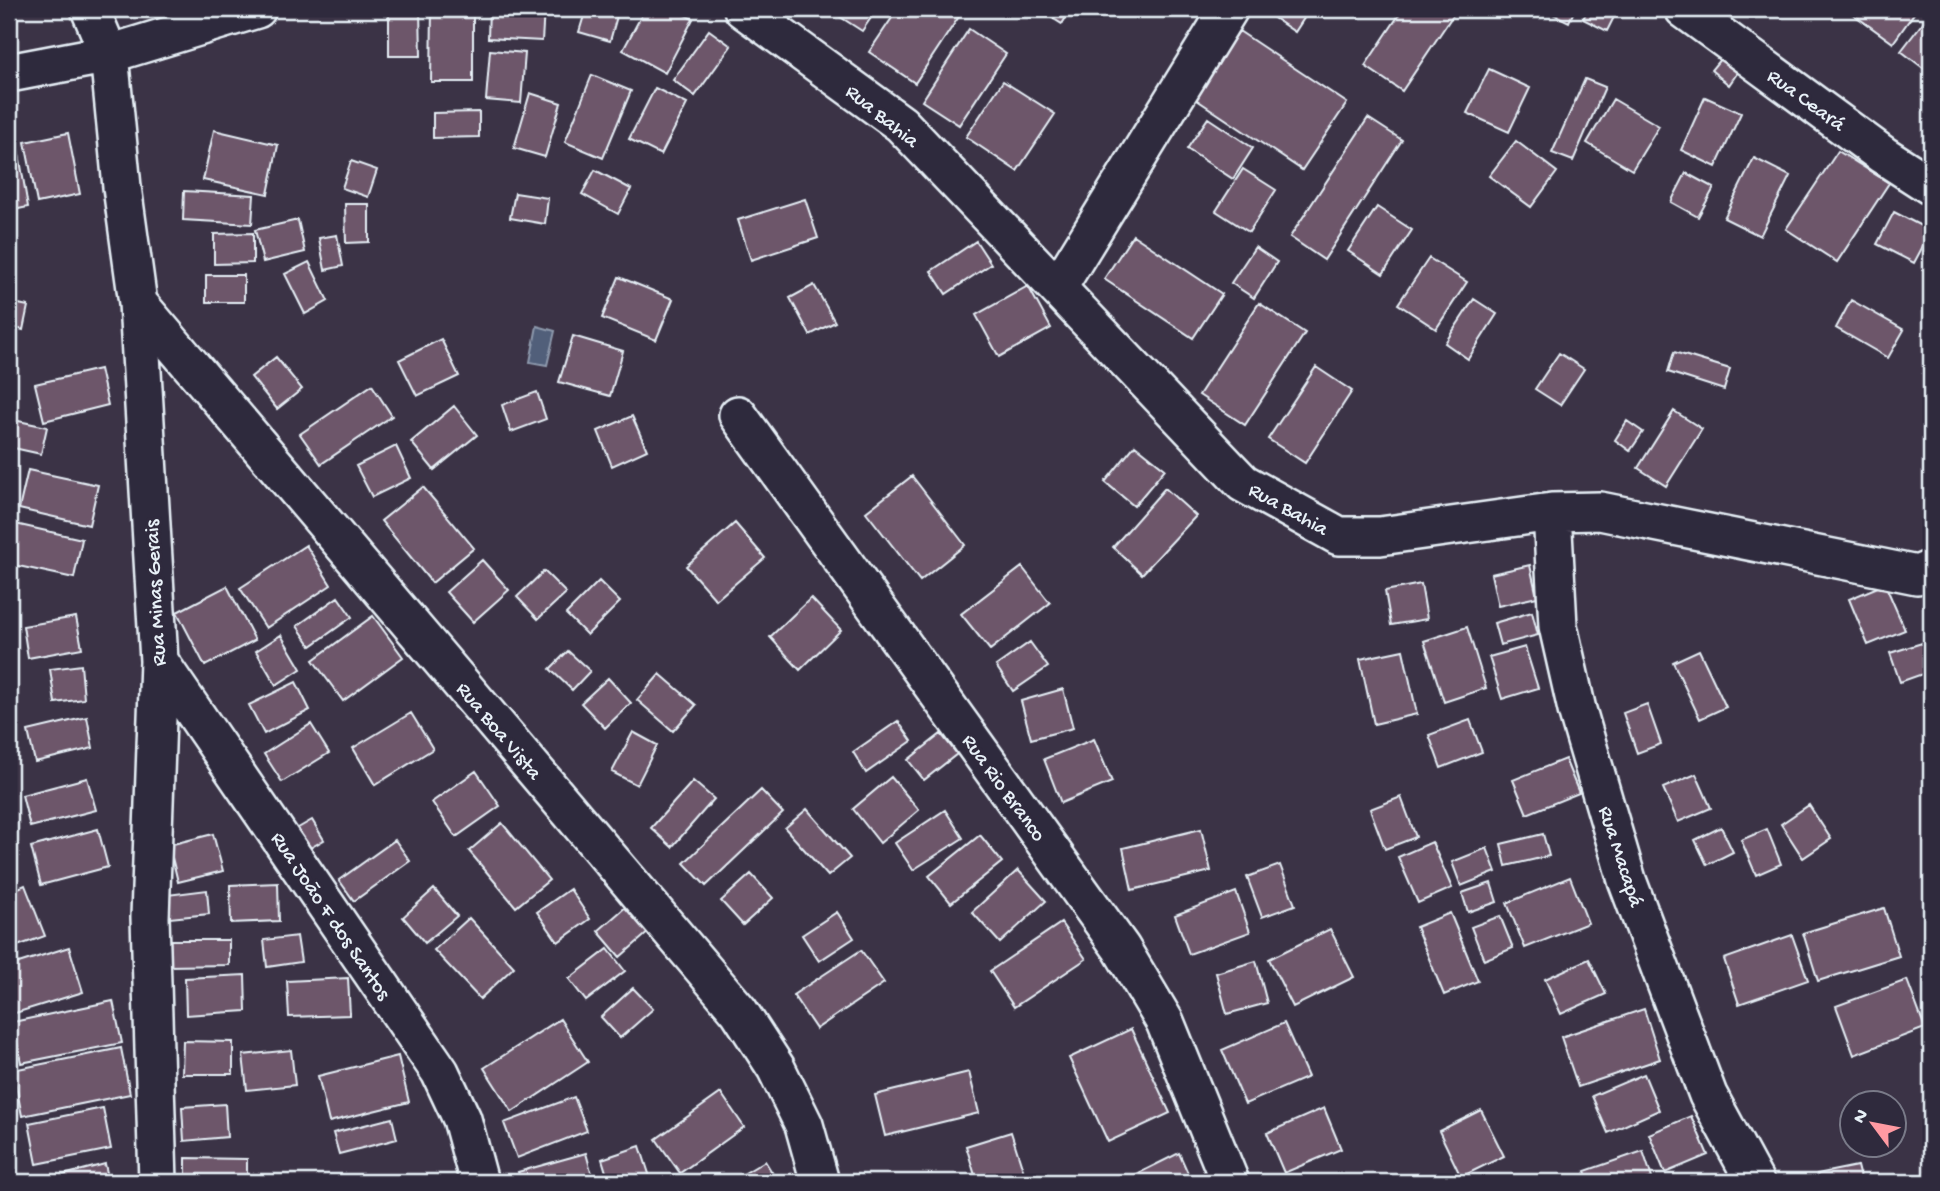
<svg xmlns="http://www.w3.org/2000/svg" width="1940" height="1191" font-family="'Gochi Hand',sans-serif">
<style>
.water{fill:#515e7a;stroke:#8d99ac;stroke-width:2}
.building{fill:#6d566b;stroke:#e8f1f8;stroke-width:2}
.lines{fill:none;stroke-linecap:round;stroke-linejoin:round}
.minor-casing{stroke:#e8f1f8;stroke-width:42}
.minor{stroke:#2f2a3d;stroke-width:37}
.labels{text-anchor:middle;stroke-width:6;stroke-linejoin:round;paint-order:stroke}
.street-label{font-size:21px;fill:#e8f1f8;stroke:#2f2a3d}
</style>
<rect width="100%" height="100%" fill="#3b3346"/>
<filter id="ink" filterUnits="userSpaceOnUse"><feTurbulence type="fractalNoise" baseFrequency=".0143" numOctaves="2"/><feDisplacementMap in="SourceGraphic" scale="14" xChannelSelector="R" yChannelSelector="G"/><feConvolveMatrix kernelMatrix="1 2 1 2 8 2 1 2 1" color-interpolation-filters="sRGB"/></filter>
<g filter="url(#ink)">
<path class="water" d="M537,326L555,331L547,365L530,362Z"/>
<path class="building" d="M432,9H473V82H431Z
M489,9H544L542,41L488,38Z
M586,9H619L610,41L579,32Z
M645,9H673L693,19L665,73L623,50Z
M828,9H877L862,31Z
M898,9H964L915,83L869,52Z
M1038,9H1071L1062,24Z
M1271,9H1310L1295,32L1268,14Z
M1403,9H1457L1402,91L1365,66Z
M1543,9H1575L1569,22Z
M1588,9H1608L1616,13L1607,31L1583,19Z
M1852,9H1917L1893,43L1850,12Z
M420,10L421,56H389V11Z
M1931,12V74L1901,51Z
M969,29L1006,54L959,125L922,101Z
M709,30L731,46L695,96L673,80Z
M1239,31L1347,103L1302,170L1194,98Z
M490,50L525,53L521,103L486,100Z
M1721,58L1738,72L1729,85L1711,70Z
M1489,69L1530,88L1509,132L1467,113Z
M592,75L631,91L603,158L565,142Z
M1585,79L1605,87L1573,161L1552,153Z
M1003,81L1055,114L1017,171L966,137Z
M655,88L687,104L661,155L629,139Z
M530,93L561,103L545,157L514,148Z
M1705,97L1741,113L1716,167L1681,150Z
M1613,99L1659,126L1632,170L1587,143Z
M479,112V137L433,138V113Z
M1208,118L1253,148L1233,179L1187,149Z
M1368,118L1402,140L1324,260L1290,237Z
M214,130L278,145L268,194L203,180Z
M68,133L80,194L37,203L25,142Z
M16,136L28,207L9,211V137Z
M1516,141L1557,172L1531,207L1489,176Z
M1838,151L1889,183L1837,262L1786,229Z
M1754,158L1790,176L1760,236L1724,218Z
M351,161L377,170L368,197L342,188Z
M1243,169L1276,190L1249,232L1216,211Z
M595,170L631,189L618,214L582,194Z
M1686,173L1714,188L1698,217L1671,202Z
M184,191L254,195L252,224L183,220Z
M515,193L548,198L545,224L510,218Z
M805,199L818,238L751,260L738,220Z
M345,204H369V242L346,243Z
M1377,207L1412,230L1383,274L1348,251Z
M1894,212L1931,231L1914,263L1877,244Z
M298,220L305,252L263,262L255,230Z
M253,233V263L214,264V234Z
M337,235L343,266L325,270L319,238Z
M1133,235L1222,294L1193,338L1104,279Z
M976,241L991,264L946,294L931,271Z
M1255,247L1277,262L1254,298L1231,283Z
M1429,258L1467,282L1436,329L1398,304Z
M309,262L328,301L305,314L285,274Z
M206,275H244V302H206Z
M619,277L673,299L656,340L602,318Z
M814,285L835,322L810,335L790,298Z
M1028,286L1051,328L999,357L976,315Z
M1474,299L1497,314L1468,359L1445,343Z
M1851,300L1904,330L1888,358L1836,328Z
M9,302L28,306L23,330L9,326Z
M1259,303L1305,333L1245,425L1199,395Z
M1931,316V363L1925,362Z
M573,336L623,351L610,396L559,382Z
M441,339L459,376L417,396L399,360Z
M1674,352L1730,369L1724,390L1668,372Z
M1559,353L1584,369L1560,405L1535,389Z
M276,357L302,389L277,409L251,377Z
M1316,367L1352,391L1305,463L1268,439Z
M100,369L108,405L44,421L35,384Z
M372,385L392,416L321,464L300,434Z
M537,392L546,419L511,432L502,405Z
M454,406L477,435L434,470L411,442Z
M1674,411L1702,429L1666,486L1638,468Z
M632,416L647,450L612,466L598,431Z
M9,419L47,427L41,454L9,447Z
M1627,421L1643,432L1630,451L1615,440Z
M1135,445L1165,469L1134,506L1105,482Z
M396,446L411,478L372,497L356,466Z
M28,470L98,485L89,525L19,509Z
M912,476L965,545L920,581L866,512Z
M423,487L474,548L432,583L381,521Z
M1165,488L1196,516L1142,574L1113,547Z
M11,523L82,539L74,578L9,564Z
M735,523L765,558L716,600L686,566Z
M306,545L331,585L266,628L240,588Z
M482,560L509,590L473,622L446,592Z
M1530,565L1537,597L1498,606L1491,574Z
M1022,567L1050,603L990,650L961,614Z
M544,571L566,593L538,619L517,597Z
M599,581L620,602L587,635L566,614Z
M1421,584L1427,619L1391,625L1385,591Z
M1885,584L1905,630L1868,645L1849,599Z
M227,586L255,640L205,666L177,612Z
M338,597L352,617L311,646L297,626Z
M811,598L841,630L800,670L770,637Z
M1532,612L1538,635L1500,645L1494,623Z
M373,616L403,657L343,701L313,660Z
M76,617L82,648L28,658L23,626Z
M1467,627L1486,688L1444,702L1424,641Z
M281,635L301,669L276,685L256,651Z
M1030,642L1048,667L1013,691L996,666Z
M1922,643L1931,671L1900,682L1890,653Z
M1525,647L1538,688L1502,699L1489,657Z
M1403,650L1417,714L1374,724L1360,659Z
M1699,650L1726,707L1700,719L1673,662Z
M568,651L590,671L572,690L550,669Z
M81,665L84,699L55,703L50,669Z
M660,674L696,705L673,731L637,700Z
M608,678L631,703L605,728L581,703Z
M296,682L310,710L264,734L249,705Z
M1063,689L1073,728L1031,739L1021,701Z
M1647,704L1661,744L1637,753L1623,713Z
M411,713L433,749L375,785L353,748Z
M87,717L93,748L35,762L28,731Z
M1470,720L1482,752L1441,768L1429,735Z
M898,721L912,741L866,773L853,752Z
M311,724L329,753L282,782L264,754Z
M633,732L657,745L637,785L612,772Z
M941,734L957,754L924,780L908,760Z
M1094,739L1112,782L1061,803L1044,759Z
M1565,759L1579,793L1527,814L1513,780Z
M476,771L500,806L456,837L432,802Z
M1696,774L1711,808L1678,822L1663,788Z
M891,777L919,810L880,843L853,809Z
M87,778L96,810L30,827L22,795Z
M693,781L714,799L672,847L651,828Z
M761,790L783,813L706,886L684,863Z
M1401,797L1416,837L1385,849L1370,809Z
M1809,805L1831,839L1803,858L1781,824Z
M807,809L850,858L828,876L785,828Z
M945,810L963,838L913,870L895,843Z
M312,820L324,840L298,855L286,835Z
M502,823L549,880L516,907L469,851Z
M1721,827L1733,852L1707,865L1695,840Z
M98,829L108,867L41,885L31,847Z
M1201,829L1211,871L1132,890L1123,848Z
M1767,829L1781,864L1756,875L1741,840Z
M213,834L223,871L178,882L169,845Z
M1543,834L1549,856L1506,866L1501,844Z
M980,835L1002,862L951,903L929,876Z
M395,840L410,861L354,901L339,880Z
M1432,842L1452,888L1418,903L1398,857Z
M1487,848L1496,872L1461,886L1452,862Z
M1280,865L1295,905L1262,917L1247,877Z
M1018,870L1046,901L1000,943L972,912Z
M751,874L773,898L743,925L721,901Z
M1570,877L1588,923L1525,948L1507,903Z
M278,883L279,921L231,923L230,885Z
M1491,883L1497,902L1468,912L1462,893Z
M25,885L45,936L9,949V892Z
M434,889L457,916L425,943L403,917Z
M570,889L590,919L558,942L537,912Z
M207,890L209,914L170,918L167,895Z
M1236,892L1250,932L1189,954L1175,915Z
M628,905L650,931L620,957L598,931Z
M1884,908L1899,956L1818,981L1803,933Z
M837,912L854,938L819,961L802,935Z
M1450,913L1478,981L1444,995L1416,927Z
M1500,916L1513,948L1484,960L1471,927Z
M469,918L514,967L480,999L434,950Z
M1061,923L1086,959L1014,1007L990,971Z
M1330,929L1354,977L1293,1007L1269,959Z
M1792,935L1808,980L1739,1004L1724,959Z
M297,936L301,962L267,967L264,940Z
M167,940H229V965L167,966Z
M69,947L83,992L9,1015V966Z
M608,949L625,971L586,1001L569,979Z
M861,950L884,983L816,1029L793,995Z
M1589,959L1606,994L1561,1014L1545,979Z
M1256,961L1267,1003L1227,1014L1216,973Z
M245,975L246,1011L186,1015L185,978Z
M348,978L350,1015L289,1017L287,981Z
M1907,980L1925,1028L1854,1055L1836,1006Z
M633,988L653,1009L620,1038L601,1017Z
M113,1001L122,1043L21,1063L13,1022Z
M1644,1009L1660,1059L1578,1087L1561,1037Z
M560,1019L588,1062L512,1112L484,1068Z
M1284,1023L1308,1077L1245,1104L1222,1050Z
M1131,1029L1170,1113L1108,1142L1069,1058Z
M183,1041L233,1042V1074H182Z
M121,1048L130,1094L22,1116L13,1070Z
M291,1050L295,1085L247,1090L243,1055Z
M398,1056L409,1102L329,1122L318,1076Z
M969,1072L979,1113L885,1136L875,1095Z
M1644,1074L1659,1110L1608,1133L1592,1096Z
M721,1093L744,1127L680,1173L656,1139Z
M574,1097L587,1131L517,1158L504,1123Z
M225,1104L227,1137L184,1141L182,1107Z
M103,1108L111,1149L37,1164L29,1123Z
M1324,1108L1341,1149L1284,1173L1267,1133Z
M1481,1110L1504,1156L1461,1177L1439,1131Z
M1691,1116L1708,1155L1665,1173L1649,1134Z
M392,1118L397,1139L339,1154L333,1133Z
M1927,1118H1931V1146H1930Z
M1011,1132L1026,1179L1015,1182H977L966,1146Z
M640,1146L650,1177L634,1182H609L602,1159Z
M1643,1151L1652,1178L1640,1182H1589L1585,1171Z
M586,1153L594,1182H521L518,1172Z
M1179,1153L1192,1182H1121Z
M186,1158L247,1159V1182H186Z
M765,1161L778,1182H730Z
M105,1164L109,1182H57L56,1177Z
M1857,1166L1861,1182H1819L1817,1174Z"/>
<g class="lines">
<g class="minor-casing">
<path id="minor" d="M90,9L109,54L122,187L138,303L159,661L150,917L158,1182
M743,9L901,124L1243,483L1339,536H1380L1552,512L1600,511L1917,575L1931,569
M1684,9L1883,155L1931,186
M9,73L109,54L257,9
M1058,287L1229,9
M138,303L739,1011L776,1068L804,1125L820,1182
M738,415L1121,948L1165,1022L1230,1182
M1552,512L1558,626L1577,710L1627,880L1708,1095L1755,1182
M159,661L440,1072L462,1119L479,1182"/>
</g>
<use href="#minor" class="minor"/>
</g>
</g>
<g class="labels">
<g class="street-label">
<text transform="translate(1807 99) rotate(36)" y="7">Rua Ceará</text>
<text transform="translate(883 115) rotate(39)" y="7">Rua Bahia</text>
<text transform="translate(1289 508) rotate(29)" y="7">Rua Bahia</text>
<text transform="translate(154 593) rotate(-93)" y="7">Rua Minas Gerais</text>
<text transform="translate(500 730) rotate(50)" y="7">Rua Boa Vista</text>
<text transform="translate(1005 787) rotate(54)" y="7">Rua Rio Branco</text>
<text transform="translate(1622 856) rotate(72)" y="7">Rua Macapá</text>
<text transform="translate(332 915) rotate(56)" y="7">Rua João F dos Santos</text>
</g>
</g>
<rect width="1940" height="1191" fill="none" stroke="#2f2a3d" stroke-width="35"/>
<rect x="18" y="18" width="1905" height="1156" fill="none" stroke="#e8f1f8" stroke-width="2.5" filter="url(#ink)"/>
<g transform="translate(1873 1124) rotate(302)"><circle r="33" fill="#2f2a3d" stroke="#797a88" stroke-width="2"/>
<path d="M0-5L12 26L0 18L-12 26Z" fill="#ff9aa2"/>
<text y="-10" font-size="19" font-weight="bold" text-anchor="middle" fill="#e8f1f8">N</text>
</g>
</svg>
